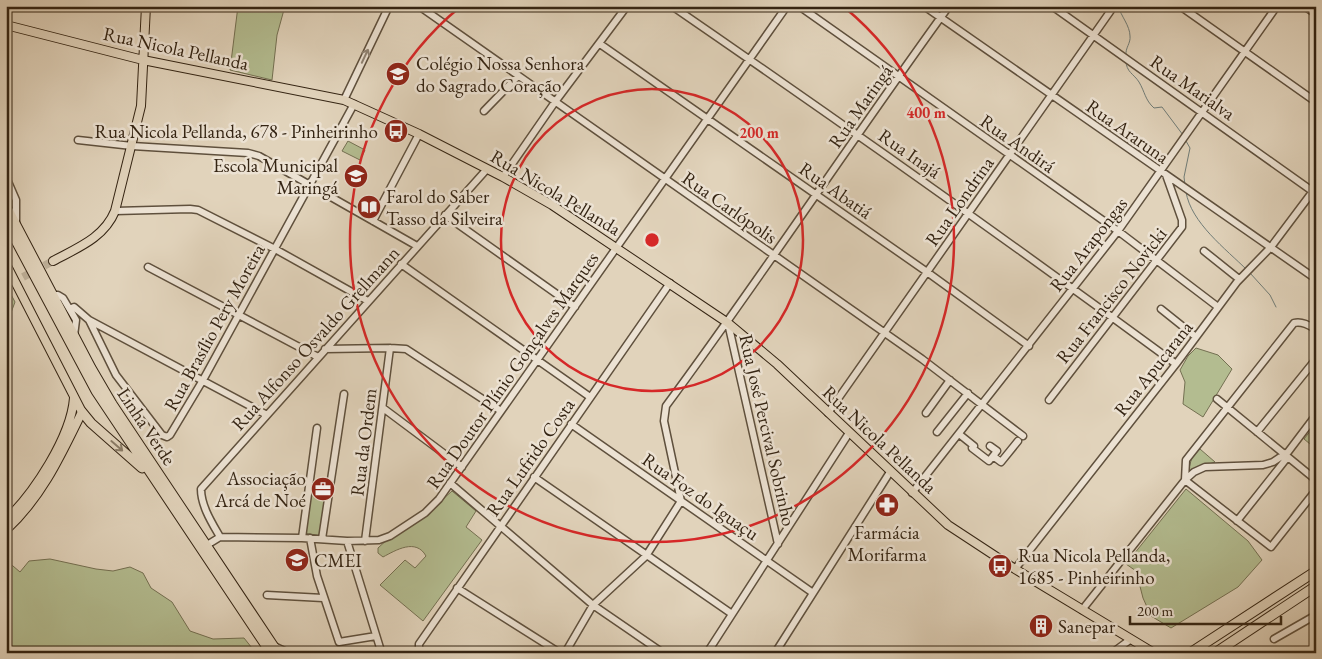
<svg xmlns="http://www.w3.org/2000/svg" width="1322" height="659" font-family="'EB Garamond',serif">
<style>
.green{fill:#b3bc90;stroke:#747052}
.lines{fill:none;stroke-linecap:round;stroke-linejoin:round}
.stream{stroke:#707c77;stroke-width:1}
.major-tunnel{stroke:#beb099;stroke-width:8;stroke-dasharray:8 4;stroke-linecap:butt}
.minor-casing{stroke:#5f503d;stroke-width:9}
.major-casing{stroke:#342413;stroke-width:10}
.highway-casing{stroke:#342413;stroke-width:11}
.minor{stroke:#ece2d3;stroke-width:6}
.major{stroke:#e1d3bb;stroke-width:8}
.highway{stroke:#e1d3bb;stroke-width:9}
.oneway{stroke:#908373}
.oneway2{stroke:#8a7c67}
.ring{fill:none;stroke:#d62828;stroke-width:2.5}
.labels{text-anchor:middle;stroke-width:5;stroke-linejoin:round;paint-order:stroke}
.street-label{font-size:19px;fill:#342413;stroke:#ece2d3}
.poi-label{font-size:19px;fill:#342413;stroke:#ece2d3;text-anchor:start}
.centre{fill:#d62828;stroke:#ece2d3;stroke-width:2.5}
.ring-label{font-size:15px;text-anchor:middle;font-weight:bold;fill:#d62828;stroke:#ece2d3;stroke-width:5;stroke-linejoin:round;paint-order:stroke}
</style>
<rect width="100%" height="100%" fill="#e1d3bb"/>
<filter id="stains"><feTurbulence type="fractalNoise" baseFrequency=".004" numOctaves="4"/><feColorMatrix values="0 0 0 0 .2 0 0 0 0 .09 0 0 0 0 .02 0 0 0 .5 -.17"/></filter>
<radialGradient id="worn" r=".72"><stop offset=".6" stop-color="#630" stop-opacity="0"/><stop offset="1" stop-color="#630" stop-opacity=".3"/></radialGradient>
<path class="green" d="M238,6H285L277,35L272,80L230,70Z
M348,141L365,150L360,160L342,151Z
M6,285L15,302L6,326Z
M1196,348L1218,355L1232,369L1203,417L1183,404L1185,382L1180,370L1188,356Z
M1316,424V449L1304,439Z
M1200,449L1215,462L1188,472L1192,457Z
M1186,489L1248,541L1262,560L1238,587L1171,628L1151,616L1143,598L1136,571L1126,564Z
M452,491L476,511L466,527L482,540L423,621L380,585L405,560L415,568L426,556C416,538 396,550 383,557L378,553V548L390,537L415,524Z
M312,492L327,494L321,536L305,533Z
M50,559L96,569L113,571L130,567L143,573L151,588L172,602L190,631L213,639L244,638L256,653H6V560L20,572L29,561Z"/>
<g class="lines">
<path class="stream" d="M1118,6C1121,16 1130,26 1130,36C1131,43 1125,48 1126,55
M1126,61C1126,72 1134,74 1139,82C1145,92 1145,100 1154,108L1162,107L1183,135
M1185,185L1184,177L1190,148L1186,141
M1186,192C1191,223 1226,249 1247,270
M1250,273L1270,295L1276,307"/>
<path class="major-tunnel" d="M23,277L53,261"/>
<g class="minor-casing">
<path id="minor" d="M419,6L922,359L1023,436
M672,6C842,123 1010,242 1176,364
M799,6L1118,231L1218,307
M924,6L1316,279
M1052,6L1315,193
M1180,6L1316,102
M1304,6L1316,14
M600,44L927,272L1029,346
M344,100L389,6
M484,111L518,76
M78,140L132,146L248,153L259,156L417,246
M6,177L16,200V225
M503,177L555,102L627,6
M115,211L190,209L198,210L275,249L368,301
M445,215L575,307
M373,221L419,134
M1204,251L1239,279
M401,264L590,397
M148,267L318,357
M53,295H58L63,298L76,320L74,336
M70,309L74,307L89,320L267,415
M1161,309L1196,337
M89,320L116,375L162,435L167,437L170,435L203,380L354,104
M728,323L778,544
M325,349L390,348L406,349L501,411
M1217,399L1316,480
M1049,400L1182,227V220L1166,175
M383,408L462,467
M828,413L1114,6
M926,413L950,380
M571,424L813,593
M937,432L968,393
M1257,432L1316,359
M959,434L974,446L972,448L989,461L993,456L1001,462L1018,441
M990,446L997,451L993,456
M534,477L732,614
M1185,480L1186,460L1294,323C1301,321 1310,325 1316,330
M1185,480L1271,547L1316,490
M450,483L593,605L663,653
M912,493L1118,231L1277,6
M1237,521L1287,458
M220,537C212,523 201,506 201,489L487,169
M302,538L317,428
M310,538L317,576L339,642L376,636
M322,539L344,394
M347,541L381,651
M365,541L390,348
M207,545L220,537L302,538L347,541L379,540L390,536L425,513L439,499L787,6
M1015,569L1176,364L1237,282L1271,247L1316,187
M457,588L560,653
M267,595L323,598
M1082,610L1185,480L1194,472L1205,467L1263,465L1273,462L1288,452L1316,415
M1274,639L1316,615
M274,646L289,653
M423,653L419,649V644L670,283
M565,653L593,605L646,556L681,501L664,421L666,406C763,275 853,138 949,6
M707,653L849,433
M775,653L890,472
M1112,653L1131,639"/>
</g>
<g class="major-casing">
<path id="major" d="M6,25L143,60L344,100L419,134L503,177L552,205L728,323L777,364L948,525L1015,569L1154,653
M53,261C77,248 104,238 115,211L141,106L146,6
M6,264L82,412C61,455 42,497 6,530
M6,520C34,493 71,437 74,398"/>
</g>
<g class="highway-casing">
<path id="highway" d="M6,206L91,368L112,404L278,653
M6,222L96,391L271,653
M82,412L91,423L142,468
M1190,653L1316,571
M1215,653L1316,586"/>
</g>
<use href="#minor" class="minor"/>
<use href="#major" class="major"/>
<use href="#highway" class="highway"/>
</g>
<defs><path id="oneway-shaft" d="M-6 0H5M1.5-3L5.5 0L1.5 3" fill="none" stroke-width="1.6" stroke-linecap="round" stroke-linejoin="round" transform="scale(1.25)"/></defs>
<use class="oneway" href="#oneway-shaft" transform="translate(365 56) rotate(-65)"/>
<use class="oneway2" href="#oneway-shaft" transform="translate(117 446) rotate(41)"/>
<g class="ring">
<circle cx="652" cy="240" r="151"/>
<path d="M844 7A302 302 0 1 1 460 7"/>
</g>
<defs>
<g id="school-disc" transform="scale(1.25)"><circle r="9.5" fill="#8f2418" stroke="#ece2d3"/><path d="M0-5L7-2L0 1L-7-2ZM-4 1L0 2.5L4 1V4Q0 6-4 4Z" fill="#fff"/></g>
<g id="bus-disc" transform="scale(1.25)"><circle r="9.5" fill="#8f2418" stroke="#ece2d3"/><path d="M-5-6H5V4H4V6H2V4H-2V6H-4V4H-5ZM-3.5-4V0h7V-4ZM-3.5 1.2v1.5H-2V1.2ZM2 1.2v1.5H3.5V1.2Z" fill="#fff"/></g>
<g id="library-disc" transform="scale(1.25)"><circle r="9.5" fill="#8f2418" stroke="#ece2d3"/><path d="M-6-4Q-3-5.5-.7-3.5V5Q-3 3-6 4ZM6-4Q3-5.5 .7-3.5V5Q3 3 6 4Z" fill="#fff"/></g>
<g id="office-disc" transform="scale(1.25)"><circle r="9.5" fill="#8f2418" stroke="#ece2d3"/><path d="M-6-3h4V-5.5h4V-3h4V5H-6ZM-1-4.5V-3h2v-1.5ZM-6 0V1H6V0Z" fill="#fff"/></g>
<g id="pharmacy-disc" transform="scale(1.25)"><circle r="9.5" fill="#8f2418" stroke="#ece2d3"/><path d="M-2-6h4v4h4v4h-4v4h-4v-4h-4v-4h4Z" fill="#fff"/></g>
<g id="building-disc" transform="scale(1.25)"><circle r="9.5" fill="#8f2418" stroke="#ece2d3"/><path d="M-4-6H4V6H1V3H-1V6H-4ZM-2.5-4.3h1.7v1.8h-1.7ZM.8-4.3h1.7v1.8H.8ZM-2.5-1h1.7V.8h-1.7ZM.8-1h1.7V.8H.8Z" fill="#fff"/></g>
</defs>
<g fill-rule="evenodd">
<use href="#school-disc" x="398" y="74"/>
<use href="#bus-disc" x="396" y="131"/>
<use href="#school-disc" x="356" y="176"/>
<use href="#library-disc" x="369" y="207"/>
<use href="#office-disc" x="323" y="489"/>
<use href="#pharmacy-disc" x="887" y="505"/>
<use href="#school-disc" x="297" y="560"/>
<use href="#bus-disc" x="1000" y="566"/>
<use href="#building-disc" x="1041" y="626"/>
</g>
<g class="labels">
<g class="street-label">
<text transform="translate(176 48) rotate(12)" y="7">Rua Nicola Pellanda</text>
<text transform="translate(1193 87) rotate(35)" y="7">Rua Marialva</text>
<text transform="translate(860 106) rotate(-55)" y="7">Rua Maringá</text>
<text transform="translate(1128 131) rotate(35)" y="7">Rua Araruna</text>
<text transform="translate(1018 143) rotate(35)" y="7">Rua Andirá</text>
<text transform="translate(910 153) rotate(35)" y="7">Rua Inajá</text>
<text transform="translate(836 190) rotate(35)" y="7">Rua Abatiá</text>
<text transform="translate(556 192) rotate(31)" y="7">Rua Nicola Pellanda</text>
<text transform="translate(959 201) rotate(-55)" y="7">Rua Londrina</text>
<text transform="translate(730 207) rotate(35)" y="7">Rua Carlópolis</text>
<text transform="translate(1088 244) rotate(-52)" y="7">Rua Arapongas</text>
<text transform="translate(1111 295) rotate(-52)" y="7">Rua Francisco Novicki</text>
<text transform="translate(214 327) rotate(-61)" y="7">Rua Brasílio Pery Moreira</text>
<text transform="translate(315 338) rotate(-48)" y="7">Rua Alfonso Osvaldo Grellmann</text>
<text transform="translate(1153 368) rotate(-52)" y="7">Rua Apucarana</text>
<text transform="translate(512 370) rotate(-55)" y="7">Rua Doutor Plínio Gonçalves Marques</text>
<text transform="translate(147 426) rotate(56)" y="7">Linha Verde</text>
<text transform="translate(768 430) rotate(77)" y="7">Rua José Percival Sobrinho</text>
<text transform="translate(880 439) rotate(43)" y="7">Rua Nicola Pellanda</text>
<text transform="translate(363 442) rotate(-83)" y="7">Rua da Ordem</text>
<text transform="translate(530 457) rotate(-55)" y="7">Rua Lufrido Costa</text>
<text transform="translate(701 496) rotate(35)" y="7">Rua Foz do Iguaçu</text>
</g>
<g class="poi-label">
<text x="416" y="70">Colégio Nossa Senhora<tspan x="416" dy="22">do Sagrado Coração</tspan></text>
<text x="378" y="138" text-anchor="end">Rua Nicola Pellanda, 678 - Pinheirinho</text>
<text x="338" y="172" text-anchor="end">Escola Municipal<tspan x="338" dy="22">Maringá</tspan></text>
<text x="386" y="203">Farol do Saber<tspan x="386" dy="22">Tasso da Silveira</tspan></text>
<text x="306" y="485" text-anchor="end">Associação<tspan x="306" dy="22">Arcá de Noé</tspan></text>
<text x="887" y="539" text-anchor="middle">Farmácia<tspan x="887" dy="22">Morifarma</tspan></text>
<text x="1018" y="562">Rua Nicola Pellanda,<tspan x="1018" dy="22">1685 - Pinheirinho</tspan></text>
<text x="314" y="567">CMEI</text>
<text x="1058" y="633">Sanepar</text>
</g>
</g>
<circle cx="652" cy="240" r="8" class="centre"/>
<g class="ring-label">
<text x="926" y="118">400 m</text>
<text x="759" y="138">200 m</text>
</g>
<rect width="1322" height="659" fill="none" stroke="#e1d3bb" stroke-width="25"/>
<rect x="8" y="8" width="1307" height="644" fill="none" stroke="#342413" stroke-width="2.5"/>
<rect x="12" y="12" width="1297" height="634" fill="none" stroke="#342413"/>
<path d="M1130 616v8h151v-8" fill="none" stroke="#342413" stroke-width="2.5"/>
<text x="1137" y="616" font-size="15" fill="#342413" stroke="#ece2d3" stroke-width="4" paint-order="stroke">200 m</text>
<rect width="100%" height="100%" filter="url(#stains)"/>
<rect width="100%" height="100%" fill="url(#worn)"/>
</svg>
